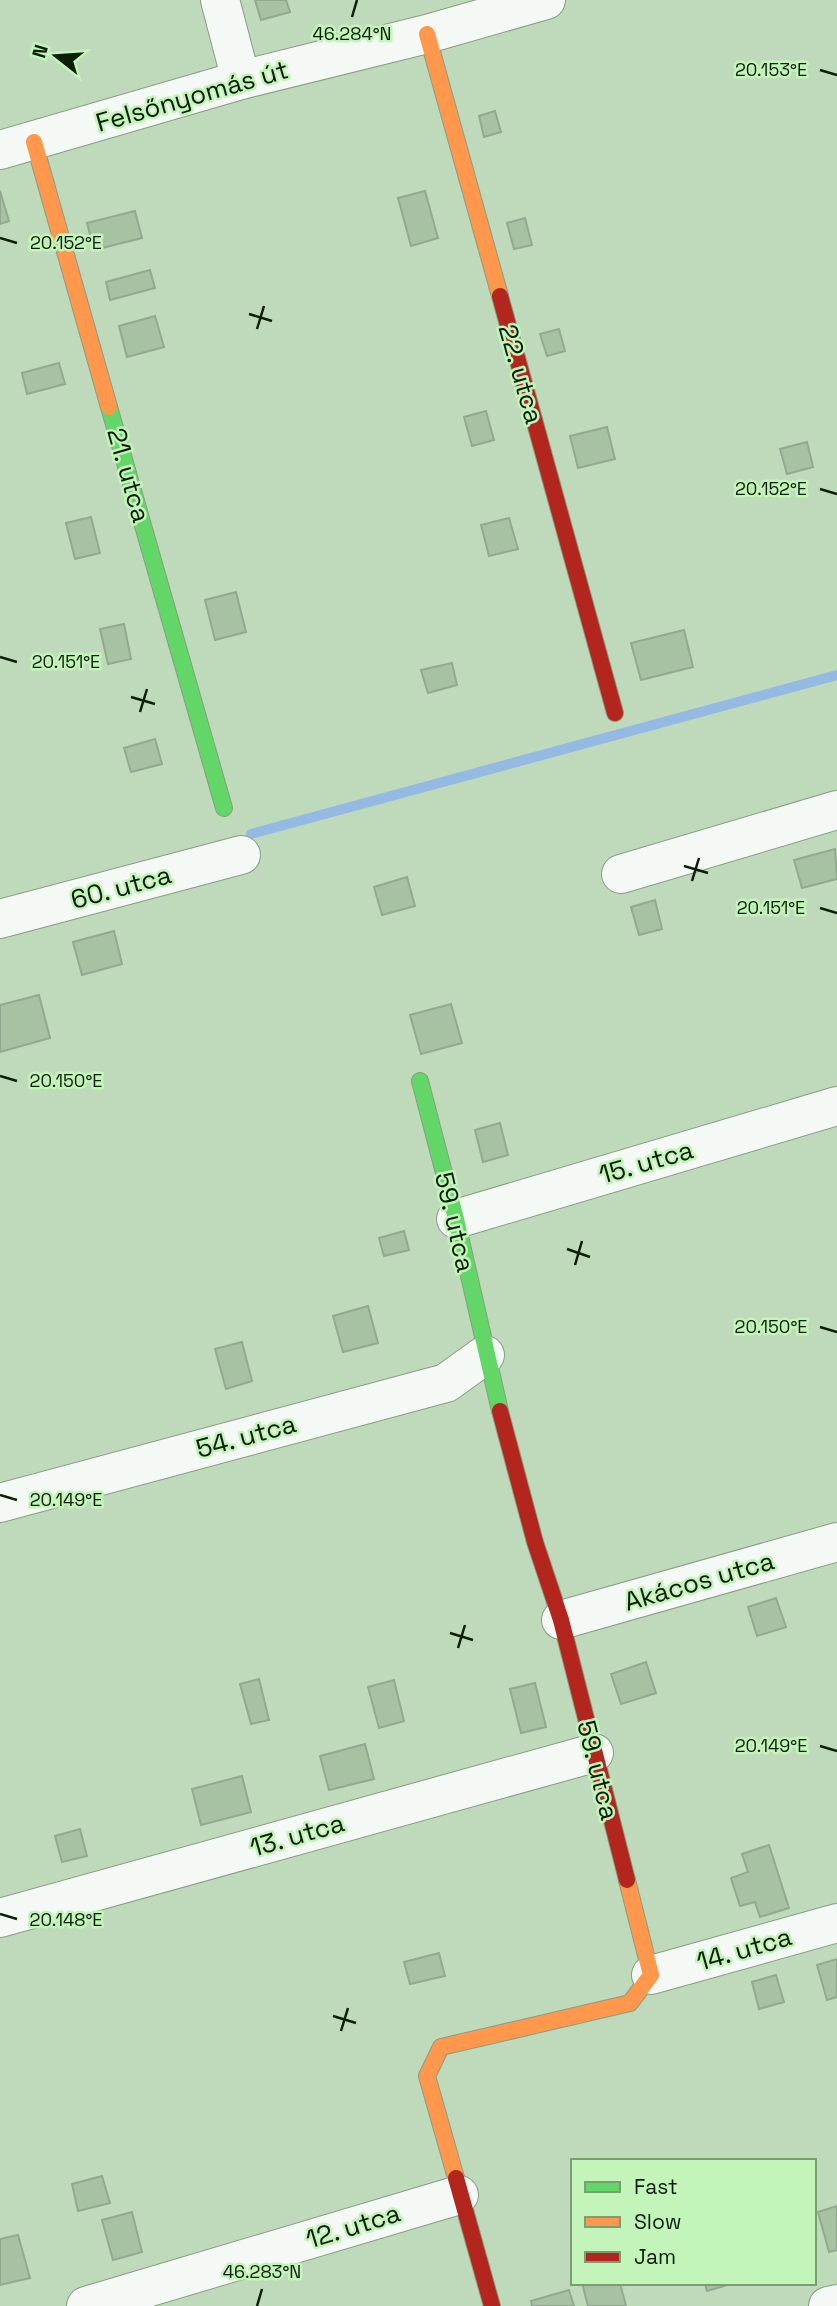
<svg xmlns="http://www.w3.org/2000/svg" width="837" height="2306" font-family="'Space Grotesk',sans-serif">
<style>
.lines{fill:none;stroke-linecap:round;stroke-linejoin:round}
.stream{stroke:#94b9e2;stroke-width:10}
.building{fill:#a7c2a2;stroke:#93a890;stroke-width:2}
.street-casing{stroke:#889d84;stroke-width:40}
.fast-casing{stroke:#889d84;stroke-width:18}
.slow-casing{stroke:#889d84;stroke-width:18}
.jam-casing{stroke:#889d84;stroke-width:18}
.street{stroke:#f5f9f5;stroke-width:38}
.fast{stroke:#63d668;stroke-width:16}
.slow{stroke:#ff974d;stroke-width:16}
.jam{stroke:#b3261e;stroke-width:16}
.ticks{fill:none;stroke:#0c1e08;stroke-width:2.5}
.labels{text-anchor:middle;stroke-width:5;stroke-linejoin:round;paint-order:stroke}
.street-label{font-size:26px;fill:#0c1e08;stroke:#c3f4b9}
.ticks-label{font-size:18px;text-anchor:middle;fill:#0c1e08;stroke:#c3f4b9;stroke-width:5;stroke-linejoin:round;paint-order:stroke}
</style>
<rect width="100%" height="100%" fill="#bfdaba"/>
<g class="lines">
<path class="stream" d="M251,834L837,675"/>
</g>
<path class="building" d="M255,0H286L290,12L261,20Z
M495,111L501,132L484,137L479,116Z
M0,191L9,221L0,224Z
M425,191L438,238L411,246L398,198Z
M135,211L142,238L94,250L87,223Z
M525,218L532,245L514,249L507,223Z
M150,270L155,288L110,300L106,282Z
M155,316L164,347L127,357L119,326Z
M559,329L565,351L547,356L540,334Z
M59,363L65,384L27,394L22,373Z
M486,411L494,440L472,446L464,417Z
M607,427L615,459L578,468L570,436Z
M807,442L813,467L787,474L780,449Z
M91,517L100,553L75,559L66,523Z
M509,518L518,549L489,556L481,525Z
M236,592L246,632L215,640L205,600Z
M124,624L131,659L108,664L100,629Z
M684,630L693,667L641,680L631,643Z
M452,663L457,685L428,693L421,670Z
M155,739L162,764L131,772L124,748Z
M835,849L837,879L802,888L794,860Z
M407,877L415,906L382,915L374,887Z
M655,900L662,929L639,935L631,907Z
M114,931L122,964L82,975L73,942Z
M39,995L50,1038L0,1052V1005Z
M451,1004L462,1043L421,1054L410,1015Z
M500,1123L508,1155L483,1162L475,1130Z
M404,1231L409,1250L384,1256L379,1238Z
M368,1306L378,1343L343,1352L333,1316Z
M242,1342L252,1381L226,1389L215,1349Z
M776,1598L786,1627L757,1636L748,1607Z
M646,1662L656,1693L621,1704L611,1674Z
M259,1679L269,1720L251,1724L240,1684Z
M394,1680L404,1721L379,1728L368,1687Z
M535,1683L546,1727L521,1733L510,1689Z
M365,1744L374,1779L329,1790L320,1756Z
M242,1776L251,1812L201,1825L192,1789Z
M80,1829L87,1856L62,1862L55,1836Z
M769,1845L789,1908L760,1917L755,1902L740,1906L731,1878L748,1872L742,1854Z
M439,1953L445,1976L410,1984L404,1962Z
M837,1959V1997L827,2000L817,1965Z
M776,1975L784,2002L759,2009L752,1982Z
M102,2176L110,2203L78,2211L72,2184Z
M837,2206V2250L829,2252L818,2212Z
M132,2212L142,2252L113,2260L102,2220Z
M18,2235L30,2278L0,2285V2239Z
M582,2283H620L626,2306H588Z
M705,2283H731V2284L707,2291Z
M569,2290L574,2306H532L531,2301Z"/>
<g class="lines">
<g class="street-casing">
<path id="street" d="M220,0L241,80
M0,150L241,80L427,34L546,0
M621,874L837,810
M0,919L241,855
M456,1219L837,1106
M0,1503L446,1383L485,1355
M561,1620L837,1542
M0,1918L594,1753
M651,1975L837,1923
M86,2306L459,2195
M828,2306L837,2304"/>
</g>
<g class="fast-casing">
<path id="fast" d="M109,407L224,808
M420,1081L456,1219L500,1411"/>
</g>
<g class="slow-casing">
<path id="slow" d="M427,34L500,296
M34,142L109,407
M456,2178L427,2076L441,2047L630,2003L651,1975L627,1880"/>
</g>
<g class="jam-casing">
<path id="jam" d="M500,296L615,713
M500,1411L535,1542L561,1620L627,1880
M456,2178L492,2306"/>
</g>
<use href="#street" class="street"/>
<use href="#fast" class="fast"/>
<use href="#slow" class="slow"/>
<use href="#jam" class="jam"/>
</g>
<path class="ticks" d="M352,17L357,0M820,70L837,75M0,238L17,243M249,314L272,321M257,329L264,306M820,489L837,494M0,657L17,662M131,697L155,704M140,712L147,689M684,866L708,873M692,881L699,858M820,908L837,913M0,1076L17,1081M567,1249L590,1257M575,1265L582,1241M820,1327L837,1332M0,1495L17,1500M450,1633L473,1640M458,1648L465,1625M820,1746L837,1751M0,1914L17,1919M333,2016L356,2023M341,2031L348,2008M257,2306L262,2289"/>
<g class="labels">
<g class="street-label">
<text transform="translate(192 96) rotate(-16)" y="9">Felsőnyomás út</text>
<text transform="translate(521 374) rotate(74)" y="9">22. utca</text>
<text transform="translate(129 475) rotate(74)" y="9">21. utca</text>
<text transform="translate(121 887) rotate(-15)" y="9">60. utca</text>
<text transform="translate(646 1162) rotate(-16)" y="9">15. utca</text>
<text transform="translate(455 1222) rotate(77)" y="9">59. utca</text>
<text transform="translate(246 1436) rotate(-15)" y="9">54. utca</text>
<text transform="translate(699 1581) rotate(-16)" y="9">Akácos utca</text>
<text transform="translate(598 1770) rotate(76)" y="9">59. utca</text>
<text transform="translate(297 1835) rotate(-16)" y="9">13. utca</text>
<text transform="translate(744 1949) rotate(-16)" y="9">14. utca</text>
<text transform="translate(353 2226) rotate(-17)" y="9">12. utca</text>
</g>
</g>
<g class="ticks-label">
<text x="352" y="40">46.284°N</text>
<text x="771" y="76">20.153°E</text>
<text x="66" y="249">20.152°E</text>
<text x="771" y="495">20.152°E</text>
<text x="66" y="668">20.151°E</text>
<text x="771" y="914">20.151°E</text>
<text x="66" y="1087">20.150°E</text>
<text x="771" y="1333">20.150°E</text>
<text x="66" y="1506">20.149°E</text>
<text x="771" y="1752">20.149°E</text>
<text x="66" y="1926">20.148°E</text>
<text x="262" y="2278">46.283°N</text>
</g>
<rect x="571" y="2159" width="245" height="126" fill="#c3f4b9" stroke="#7a9e72" stroke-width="2"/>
<rect x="585" y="2182" width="35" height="10" fill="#63d668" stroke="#7a9e72" stroke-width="2"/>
<text x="634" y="2194" font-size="21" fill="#0c1e08">Fast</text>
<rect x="585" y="2217" width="35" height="10" fill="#ff974d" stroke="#7a9e72" stroke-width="2"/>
<text x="634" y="2229" font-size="21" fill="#0c1e08">Slow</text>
<rect x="585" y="2252" width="35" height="10" fill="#b3261e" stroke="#7a9e72" stroke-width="2"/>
<text x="634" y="2264" font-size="21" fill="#0c1e08">Jam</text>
<g transform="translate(56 56) rotate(287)" stroke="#c3f4b9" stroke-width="5" paint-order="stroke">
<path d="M0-5L12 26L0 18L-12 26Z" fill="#0c1e08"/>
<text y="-10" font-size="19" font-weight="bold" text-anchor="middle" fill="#0c1e08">N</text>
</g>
</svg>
